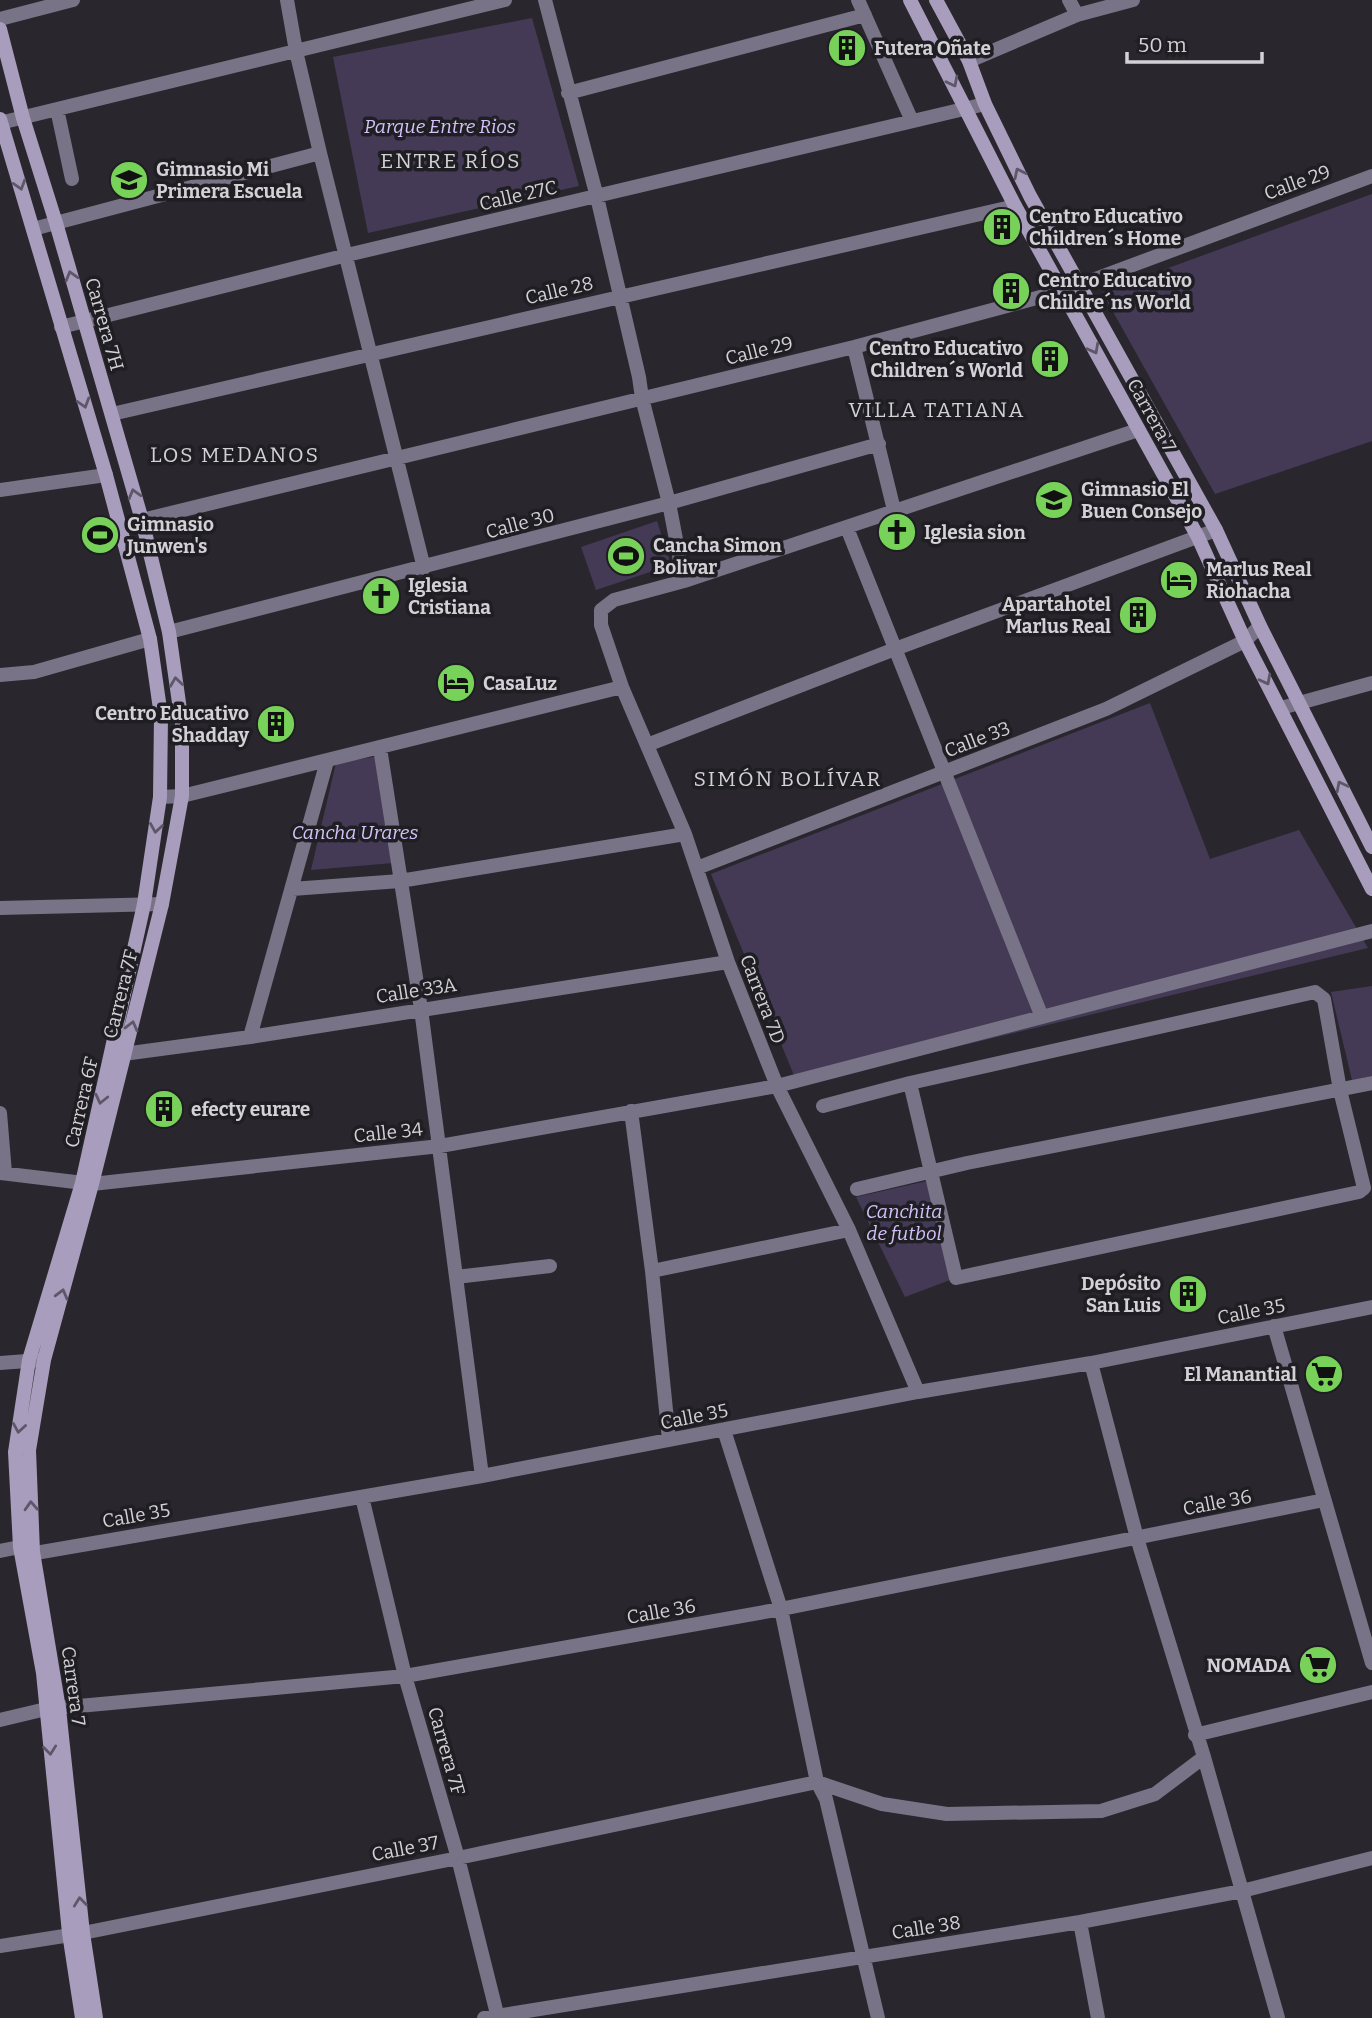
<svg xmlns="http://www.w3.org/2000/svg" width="1372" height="2018" font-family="Bitter,serif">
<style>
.green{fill:#443a56}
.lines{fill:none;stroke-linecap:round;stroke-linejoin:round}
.street{stroke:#797387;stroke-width:14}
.secondary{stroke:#a89dbd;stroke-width:14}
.oneway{stroke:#5d5768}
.labels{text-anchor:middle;stroke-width:7;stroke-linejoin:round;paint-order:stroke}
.poi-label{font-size:19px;font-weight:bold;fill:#d3d1d5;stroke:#1f1e23;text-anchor:start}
.park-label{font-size:19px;font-style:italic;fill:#d5c2fa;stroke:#1f1e23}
.street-label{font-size:19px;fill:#d3d1d5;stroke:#1f1e23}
.neighbourhood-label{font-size:21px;letter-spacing:2px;fill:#d3d1d5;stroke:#1f1e23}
</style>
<rect width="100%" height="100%" fill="#29272d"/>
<path class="green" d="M532,18L579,186L368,233L333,57Z
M1372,194V441L1215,494L1102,292Z
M657,521L671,565L596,590L581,547Z
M1150,703L1210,859L1299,830L1368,948L798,1085L711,874Z
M379,756L393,863L311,870L336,763Z
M1372,986V1076L1352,1080L1331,992Z
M927,1181L950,1280L905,1297L856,1197Z"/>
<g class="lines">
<path class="street" d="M287,0L296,51L320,153L424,568
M545,0L597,197L639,377L642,398L669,503L684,581
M858,0L912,121
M1069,0L1077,15
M0,19L73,0
M969,61L1077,15L1133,0
M568,93L865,15
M57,109L72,179
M0,123L505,0
M33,229L320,153
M61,327L347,255L985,104
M854,347L894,510
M112,414L1015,206
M0,490L106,475
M142,520L854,347L1063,291L1372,176
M847,528L1042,1017
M169,632L669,503L879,444
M0,675L34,672L150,639
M1281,708L1372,683
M647,745L895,649L1216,530
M380,748L421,1009L482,1476
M160,797L182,796L622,687
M697,868L1106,709L1245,641L1260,626
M292,889L400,881L685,834
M0,908L162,904
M250,1037L327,761
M116,1055L250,1037L728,962
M823,1106L910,1083L1315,992L1324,999L1340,1090L1364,1188L1359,1192L956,1278L910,1083
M631,1111L652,1271L669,1440
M0,1113L5,1173
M0,1173L92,1184L440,1146L777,1086L1372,931
M857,1189L967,1163L1372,1083
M652,1271L849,1230
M456,1277L550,1266
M1274,1326L1372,1663
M0,1363L40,1360
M1091,1363L1137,1538L1204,1757L1278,2018
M918,1392L849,1230L777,1086L728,962L685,834L622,687L601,625V610L614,600L684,581L1138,430
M724,1430L781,1609L817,1782L826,1799L878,2018
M362,1497L405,1676L458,1858L497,2014
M0,1551L30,1545
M24,1555L482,1476L918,1392L1091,1363L1372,1307
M0,1720L46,1709L405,1676L781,1609L1324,1500
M1195,1735L1372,1692
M1080,1922L1098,2018
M0,1946L83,1933L458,1858L817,1782L882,1804L947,1814L1101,1811L1155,1794L1204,1757
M484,2018L1080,1922L1242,1891L1372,1858"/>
<path class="secondary" d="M910,0L1015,206L1198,537L1245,641L1372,889
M936,0L969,61L985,104L1030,196L1216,530L1260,626L1372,847
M0,29L23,118L56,223L142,520L169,632L182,724V796L162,904L92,1184L44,1360L29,1450L33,1552L59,1709L83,1933L96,2018
M0,119L106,475L150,639L161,716L160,797L144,904L82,1183L29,1360L15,1452L20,1547L43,1673L69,1933L82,2018"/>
</g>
<defs><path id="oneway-chevron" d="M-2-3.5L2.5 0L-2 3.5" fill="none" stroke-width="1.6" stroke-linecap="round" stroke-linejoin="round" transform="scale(1.75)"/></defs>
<g class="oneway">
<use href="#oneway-chevron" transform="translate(953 82) rotate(63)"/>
<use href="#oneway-chevron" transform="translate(1019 173) rotate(-116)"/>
<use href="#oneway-chevron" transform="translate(20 185) rotate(73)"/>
<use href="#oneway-chevron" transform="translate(71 276) rotate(-106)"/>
<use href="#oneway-chevron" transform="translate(1094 349) rotate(62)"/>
<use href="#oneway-chevron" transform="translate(84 403) rotate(73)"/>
<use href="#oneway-chevron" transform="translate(134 494) rotate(-106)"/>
<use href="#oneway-chevron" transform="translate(1266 680) rotate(62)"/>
<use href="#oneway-chevron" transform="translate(176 682) rotate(-98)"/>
<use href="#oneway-chevron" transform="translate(1341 786) rotate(-117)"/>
<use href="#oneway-chevron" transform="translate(156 828) rotate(99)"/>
<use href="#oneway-chevron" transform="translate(132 1026) rotate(-76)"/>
<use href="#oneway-chevron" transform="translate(101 1099) rotate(103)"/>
<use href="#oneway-chevron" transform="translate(62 1294) rotate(-75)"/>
<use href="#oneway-chevron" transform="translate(19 1428) rotate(99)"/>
<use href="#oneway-chevron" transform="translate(31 1506) rotate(-93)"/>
<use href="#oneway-chevron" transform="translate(50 1750) rotate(84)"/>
<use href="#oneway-chevron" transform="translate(80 1902) rotate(-96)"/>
</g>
<defs>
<g id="building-disc" transform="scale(2.0125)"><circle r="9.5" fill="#78d158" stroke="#1f1e23"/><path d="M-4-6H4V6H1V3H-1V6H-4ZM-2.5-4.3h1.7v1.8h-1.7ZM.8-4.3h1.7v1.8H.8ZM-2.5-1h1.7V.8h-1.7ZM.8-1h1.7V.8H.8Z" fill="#111"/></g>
<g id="school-disc" transform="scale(2.0125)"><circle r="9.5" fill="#78d158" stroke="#1f1e23"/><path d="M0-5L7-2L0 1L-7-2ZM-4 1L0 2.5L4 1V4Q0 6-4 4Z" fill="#111"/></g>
<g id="church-disc" transform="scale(2.0125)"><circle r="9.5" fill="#78d158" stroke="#1f1e23"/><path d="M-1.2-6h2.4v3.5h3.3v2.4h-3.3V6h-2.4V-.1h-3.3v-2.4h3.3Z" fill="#111"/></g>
<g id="stadium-disc" transform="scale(2.0125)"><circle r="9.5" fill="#78d158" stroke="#1f1e23"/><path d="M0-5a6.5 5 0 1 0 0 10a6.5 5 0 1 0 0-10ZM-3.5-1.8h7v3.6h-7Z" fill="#111"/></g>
<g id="hotel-disc" transform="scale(2.0125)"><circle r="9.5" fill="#78d158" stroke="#1f1e23"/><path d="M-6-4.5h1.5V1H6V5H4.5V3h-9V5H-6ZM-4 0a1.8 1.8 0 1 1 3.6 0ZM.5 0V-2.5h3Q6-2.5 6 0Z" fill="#111"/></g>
<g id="supermarket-disc" transform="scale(2.0125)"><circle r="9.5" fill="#78d158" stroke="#1f1e23"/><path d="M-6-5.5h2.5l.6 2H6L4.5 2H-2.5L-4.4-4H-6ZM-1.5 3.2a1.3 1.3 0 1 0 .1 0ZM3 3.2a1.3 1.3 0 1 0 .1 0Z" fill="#111"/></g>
</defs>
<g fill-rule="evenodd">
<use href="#building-disc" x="847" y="48"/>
<use href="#school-disc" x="129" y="180"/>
<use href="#building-disc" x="1002" y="227"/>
<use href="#building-disc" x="1011" y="291"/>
<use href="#building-disc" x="1050" y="359"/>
<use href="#school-disc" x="1054" y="500"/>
<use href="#church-disc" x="897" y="532"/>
<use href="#stadium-disc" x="100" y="535"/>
<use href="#stadium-disc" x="626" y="556"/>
<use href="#hotel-disc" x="1179" y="580"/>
<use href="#church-disc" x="381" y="596"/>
<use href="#building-disc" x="1138" y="615"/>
<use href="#hotel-disc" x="456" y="683"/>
<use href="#building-disc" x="276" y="724"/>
<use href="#building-disc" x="164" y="1109"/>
<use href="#building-disc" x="1188" y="1294"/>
<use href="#supermarket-disc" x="1324" y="1374"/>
<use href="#supermarket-disc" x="1318" y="1665"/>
</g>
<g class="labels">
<g class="poi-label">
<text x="874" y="55">Futera Oñate</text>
<text x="156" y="176">Gimnasio Mi<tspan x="156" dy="22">Primera Escuela</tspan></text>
<text x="1029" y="223">Centro Educativo<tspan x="1029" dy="22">Children´s Home</tspan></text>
<text x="1038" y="287">Centro Educativo<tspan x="1038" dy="22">Childre´ns World</tspan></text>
<text x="1023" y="355" text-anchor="end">Centro Educativo<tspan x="1023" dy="22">Children´s World</tspan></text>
<text x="1081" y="496">Gimnasio El<tspan x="1081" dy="22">Buen Consejo</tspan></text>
<text x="127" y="531">Gimnasio<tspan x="127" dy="22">Junwen's</tspan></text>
<text x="924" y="539">Iglesia sion</text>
<text x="653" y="552">Cancha Simon<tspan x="653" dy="22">Bolivar</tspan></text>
<text x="1206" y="576">Marlus Real<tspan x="1206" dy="22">Riohacha</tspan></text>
<text x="408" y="592">Iglesia<tspan x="408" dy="22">Cristiana</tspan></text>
<text x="1111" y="611" text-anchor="end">Apartahotel<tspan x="1111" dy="22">Marlus Real</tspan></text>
<text x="483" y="690">CasaLuz</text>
<text x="249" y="720" text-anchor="end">Centro Educativo<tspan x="249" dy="22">Shadday</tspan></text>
<text x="191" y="1116">efecty eurare</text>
<text x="1161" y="1290" text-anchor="end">Depósito<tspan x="1161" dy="22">San Luis</tspan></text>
<text x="1297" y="1381" text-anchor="end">El Manantial</text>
<text x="1291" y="1672" text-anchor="end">NOMADA</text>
</g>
<g class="park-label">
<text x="440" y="133">Parque Entre Rios</text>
<text x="355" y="839">Cancha Urares</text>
<text x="904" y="1218">Canchita<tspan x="904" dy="22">de futbol</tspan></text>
</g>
<g class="street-label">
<text transform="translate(1297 182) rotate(-20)" y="7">Calle 29</text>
<text transform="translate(518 195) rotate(-13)" y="7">Calle 27C</text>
<text transform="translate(559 290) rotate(-13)" y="7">Calle 28</text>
<text transform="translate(105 324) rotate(74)" y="7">Carrera 7H</text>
<text transform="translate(759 350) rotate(-14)" y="7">Calle 29</text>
<text transform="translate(1152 415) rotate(61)" y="7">Carrera 7</text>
<text transform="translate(520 523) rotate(-15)" y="7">Calle 30</text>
<text transform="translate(977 739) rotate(-21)" y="7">Calle 33</text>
<text transform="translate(416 990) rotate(-9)" y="7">Calle 33A</text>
<text transform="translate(120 994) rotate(-76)" y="7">Carrera 7F</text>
<text transform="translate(763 999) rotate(69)" y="7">Carrera 7D</text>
<text transform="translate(81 1102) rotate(-77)" y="7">Carrera 6F</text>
<text transform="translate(388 1132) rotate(-6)" y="7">Calle 34</text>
<text transform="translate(1251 1311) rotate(-11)" y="7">Calle 35</text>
<text transform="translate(694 1416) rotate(-11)" y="7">Calle 35</text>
<text transform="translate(1217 1502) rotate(-11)" y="7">Calle 36</text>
<text transform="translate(136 1515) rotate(-10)" y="7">Calle 35</text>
<text transform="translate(661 1611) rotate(-10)" y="7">Calle 36</text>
<text transform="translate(74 1686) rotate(82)" y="7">Carrera 7</text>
<text transform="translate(447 1751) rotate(74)" y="7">Carrera 7F</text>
<text transform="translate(405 1848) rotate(-11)" y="7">Calle 37</text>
<text transform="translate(926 1927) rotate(-9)" y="7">Calle 38</text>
</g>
<g class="neighbourhood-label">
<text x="451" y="168">ENTRE RÍOS</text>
<text x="937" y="417">VILLA TATIANA</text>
<text x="235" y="462">LOS MEDANOS</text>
<text x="788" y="786">SIMÓN BOLÍVAR</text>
</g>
</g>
<path d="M1127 52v10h135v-10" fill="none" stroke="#d3d1d5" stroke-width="3.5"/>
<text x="1138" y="52" font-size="21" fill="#d3d1d5" stroke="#1f1e23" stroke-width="5" paint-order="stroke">50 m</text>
</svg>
